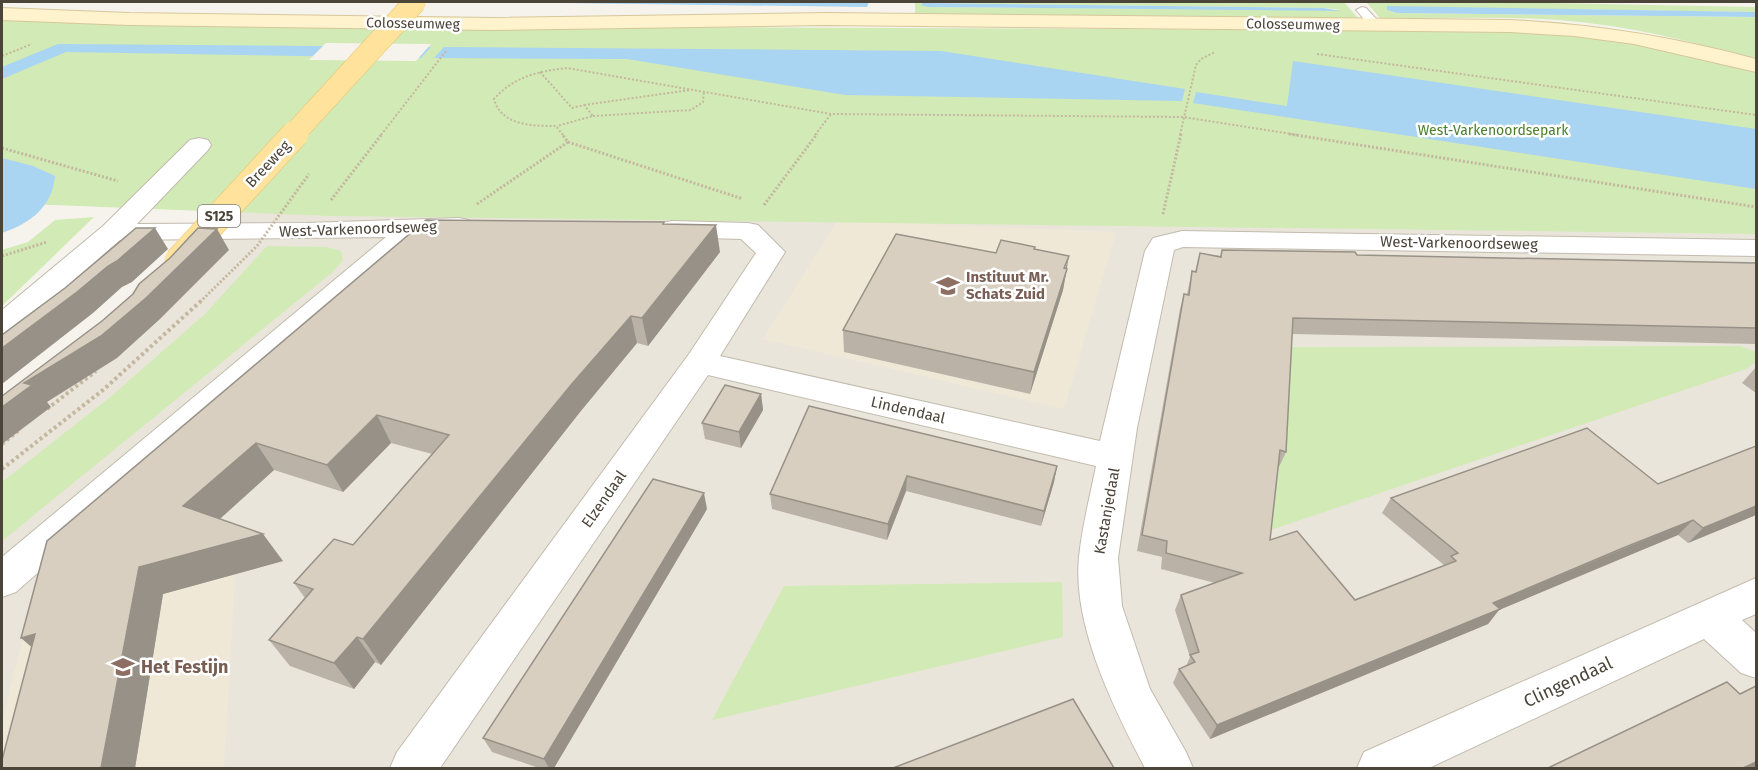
<svg xmlns="http://www.w3.org/2000/svg" width="1758" height="770" font-family="'Fira Sans',sans-serif">
<style>
.residential{fill:#eae5da}
.education{fill:#efe8d6}
.green{fill:#d2eab5;fill-rule:evenodd}
.water{fill:#a9d4f2}
.pier{fill:#f6f3ec}
.lines{fill:none;stroke-linecap:round;stroke-linejoin:round}
.service-casing{stroke:#c2bbae;stroke-width:2}
.minor-casing{stroke:#c2bbae;stroke-width:2}
.secondary-casing{stroke:#d6c79b;stroke-width:2}
.path-far2{stroke:#c4b79f;stroke-width:2;stroke-dasharray:2 2;stroke-linecap:butt}
.path-far1{stroke:#c4b79f;stroke-width:3;stroke-dasharray:2 2;stroke-linecap:butt}
.path{stroke:#c4b79f;stroke-width:4;stroke-dasharray:3 3;stroke-linecap:butt}
.service{fill:#fff;fill-rule:evenodd}
.minor{fill:#fff;fill-rule:evenodd}
.secondary{fill:#fff3cd;fill-rule:evenodd}
.primary-bridge-far1-casing{stroke:#e6c16a;stroke-width:23;stroke-linecap:butt}
.primary-bridge-casing{stroke:#e6c16a;stroke-width:28;stroke-linecap:butt}
.path-bridge-far1{stroke:#c4b79f;stroke-width:3;stroke-dasharray:2 2;stroke-linecap:butt}
.path-bridge{stroke:#c4b79f;stroke-width:4;stroke-dasharray:3 3;stroke-linecap:butt}
.primary-bridge-far1{stroke:#ffe39c;stroke-width:22}
.primary-bridge{stroke:#ffe39c;stroke-width:27}
.wall{fill:#bab2a6}
.shaded-wall{fill:#979187}
.building{fill:#d8cfc1;stroke:#979187;stroke-width:1.5}
.labels{text-anchor:middle;stroke-width:5;stroke-linejoin:round;paint-order:stroke}
.far-street-label{font-size:14px;fill:#4b4439;stroke:#fff}
.far-park-label{font-size:14px;fill:#4a7f2a;stroke:#fff}
.shield{fill:#fff;stroke:#817c74;stroke-width:1.5}
.shield-label{font-size:14px;font-weight:bold;fill:#4b4439}
.street-label{font-size:15px;fill:#4b4439;stroke:#fff}
.education-label{font-size:15px;font-weight:bold;fill:#785e54;stroke:#fff;text-anchor:start}
.near-education-label{font-size:18px;font-weight:bold;fill:#785e54;stroke:#fff;text-anchor:start}
.near-street-label{font-size:18px;fill:#4b4439;stroke:#fff}
</style>
<rect width="100%" height="100%" fill="#f6f3ec"/>
<path class="residential" d="M252,183L1756,186V768H2V409L86,346Z"/>
<path class="education" d="M838,220L1116,232L1064,409L763,339Z
M236,562L224,768H2V722L29,613Z"/>
<path class="green" d="M915,2H1344L1358,18L915,14ZM923,3L1323,8L1341,10L928,7Z
M1385,2H1493L1756,7V12L1387,7V10L1397,13L1756,17V60C1692,41 1626,25 1559,20C1500,16 1439,19 1380,18L1367,3Z
M2,20L476,26L1513,31L1590,35L1717,60L1756,72V234L333,216L2,203Z
M94,217L2,306V250L28,242L55,220Z
M267,246L327,247L341,251L343,260L334,271L2,541V482L109,398L205,314Z
M1740,346L1756,352V362L1746,369L1271,530L1291,347Z
M1062,582L1063,637L712,720L784,586Z"/>
<path class="water" d="M488,2H869L867,7Z
M923,3L1323,8L1341,11L928,7L921,5Z
M1387,6L1756,12V17L1397,13L1387,10Z
M58,44L431,47L421,58L66,52L2,79V67Z
M444,47L941,51L1185,89L1182,101L845,95L627,59L434,58Z
M1293,61L1756,129V189L1193,103L1196,92L1287,106Z
M2,158L33,166L55,176C52,207 31,223 2,233Z"/>
<path class="pier" d="M326,43L431,44L416,61L309,60Z"/>
<g class="lines">
<g class="service-casing">
<path id="service" d="M1362,7L1366,8L1378,21V27H1370L1358,12L1356,10Z"/>
</g>
<g class="minor-casing">
<path id="minor" d="M199,138L208,140L211,145L208,150L137,224L307,223L459,218L469,220L473,226L469,232L421,235L16,592L2,597V557L386,237L120,240L13,333L2,336V310L103,226L190,140Z
M672,221L748,223L758,225L785,252L720,356L1100,441L1145,251L1153,238L1182,231L1756,240V256L1183,247L1174,250L1137,428L1118,558L1122,606L1150,689L1186,752L1193,768H1145C1114,709 1072,625 1079,557C1082,527 1090,496 1096,466L708,375L440,768H390L397,752L689,354L756,253L741,239L672,237L662,235L658,229L662,223Z
M1756,578V614L1742,620L1756,633V678L1741,673L1704,639L1429,768H1357L1364,752Z"/>
</g>
<g class="secondary-casing">
<path id="secondary" d="M2,8L129,13L493,18L825,13L1510,20C1594,24 1675,37 1756,59V72L1634,44L1574,36L1510,32L825,25L493,30L129,25L2,20Z"/>
</g>
<path class="path-far2" d="M1317,54L1756,115
M2,56L32,44
M540,72L572,108L584,105L593,116L557,126
M584,105L690,90
M593,116L691,110L703,102L704,91
M381,135L446,51
M563,135L556,126C533,126 501,126 494,99C513,77 539,71 567,68L831,114L1183,117L1298,135
M815,135L831,114
M1180,135L1196,65L1201,59L1215,52"/>
<path class="path-far1" d="M1289,134L1756,207
M568,142L743,199
M2,148L118,181
M331,200L382,134
M477,204L568,142L562,134
M764,205L817,134
M1163,214L1181,134
M2,256L47,242"/>
<path class="path" d="M47,409L96,371
M2,444L18,431"/>
<use href="#service" class="service"/>
<use href="#minor" class="minor"/>
<use href="#secondary" class="secondary"/>
<g class="primary-bridge-far1-casing">
<path id="primary-bridge-far1" d="M293,135L415,2"/>
</g>
<g class="primary-bridge-casing">
<path id="primary-bridge" d="M178,261L295,134"/>
</g>
<path class="path-bridge-far1" d="M200,302L257,246L309,174"/>
<path class="path-bridge" d="M2,469L103,390L201,301"/>
<use href="#primary-bridge-far1" class="primary-bridge-far1"/>
<use href="#primary-bridge" class="primary-bridge"/>
</g>
<path class="wall" d="M664,222V224L720,252L648,346L637,343L580,412L381,665L375,662L354,689L290,666L269,640L305,598L294,583L353,545L432,454L391,443L343,492L274,470L220,519L283,561L163,594L135,768H2L32,647L47,541Z
M1035,249L1067,268L1063,290L1030,394L844,352L843,330Z
M1222,250L1357,255L1756,263V344L1292,334L1286,452L1279,467H1278L1270,540L1355,600L1444,565L1382,513L1391,498L1658,484L1756,515L1688,543L1678,535L1609,563L1499,610L1488,624L1210,739L1173,683L1179,669L1186,666L1190,657L1175,610L1181,595L1215,583L1161,569L1162,557L1137,551L1180,309L1184,294H1187L1192,271L1195,272L1200,253L1220,256Z
M1756,367V393L1742,383Z
M761,394L763,410L741,448L705,439L702,423Z
M809,406L1057,466L1054,482L1041,526L906,491L887,540L772,509L770,494Z
M707,509L554,768H539L492,752L483,738Z"/>
<path class="shaded-wall" d="M716,225L720,252L648,346L642,318Z
M155,228L168,249L132,282L122,287L93,313L2,384V348Z
M217,229L229,250L160,319L117,358L47,402L51,407L2,444V407L24,383Z
M1069,256L1063,290L1030,394L1034,372Z
M631,316L637,343L580,412L381,665L363,639L571,385Z
M761,394L763,410L741,448L739,432Z
M377,415L391,443L343,492L327,465Z
M256,443L274,470L204,533L183,506Z
M1057,466L1054,482L1041,526L1044,511Z
M907,476L906,491L887,540L888,524Z
M704,493L707,509L554,768H549L544,759Z
M1756,506V515L1688,543L1703,528Z
M1693,520L1678,535L1499,610L1488,624L1210,739L1217,725L1493,603Z
M263,534L283,561L163,594L135,768H101L139,567Z
M35,634L50,663L21,638Z
M357,637L375,662L354,689L334,663Z
M1756,762V767L1753,768H1743Z"/>
<path class="building" d="M426,220L664,222L663,224L716,225L642,318L631,316L571,385L363,639L357,637L334,663L269,640L313,589L294,583L334,539L353,545L449,435L377,415L327,465L256,443L183,506L263,534L139,567L101,768H2V760L35,634L21,638L47,541Z
M136,228H155L117,261L108,266L77,292L2,348V335L65,288Z
M198,228L217,229L146,298L101,336L24,383L32,385L2,407V396L102,321L133,294L139,284L170,258Z
M896,234L996,253L1001,240L1035,247L1034,249L1069,256L1064,268L1067,269L1034,372L843,330Z
M1222,250L1355,252L1357,255L1756,263V328L1293,318L1286,452L1280,450L1270,540L1297,531L1355,600L1456,561L1451,556L1458,553L1391,498L1587,428L1658,484L1756,446V506L1703,528L1693,520L1623,548L1493,603L1500,609L1217,725L1179,669L1195,662L1190,655L1199,652L1181,595L1242,573L1166,553L1167,541L1142,535L1184,294L1189,295L1192,271L1196,272L1200,253L1221,257Z
M725,385L761,394L739,432L702,423Z
M809,406L1057,466L1044,511L907,476L888,524L770,494Z
M653,479L704,493L544,759L483,738Z
M1727,682L1740,694L1756,686V762L1743,768H1548Z
M1073,699L1114,768H893Z"/>
<defs>
<g id="school-bare" transform="scale(1.8)"><path d="M0-5L7-2L0 1L-7-2ZM-4 1L0 2.5L4 1V4Q0 6-4 4Z" fill="#8d6e63" stroke="#fff" stroke-width="2.5" paint-order="stroke"/></g>
</defs>
<g fill-rule="evenodd">
<use href="#school-bare" x="948" y="286"/>
<use href="#school-bare" x="123" y="667"/>
</g>
<g class="labels">
<g class="far-street-label">
<text transform="translate(413 23) rotate(1)" y="5">Colosseumweg</text>
<text transform="translate(1293 24) rotate(1)" y="5">Colosseumweg</text>
</g>
<g class="far-park-label">
<text x="1493" y="135">West-Varkenoordsepark</text>
</g>
<rect class="shield" x="198" y="205" width="42" height="22" rx="4.5"/>
<g class="shield-label">
<text x="219" y="221">S125</text>
</g>
<g class="street-label">
<text transform="translate(268 164) rotate(-47)" y="5">Breeweg</text>
<text transform="translate(358 229) rotate(-2)" y="5">West-Varkenoordseweg</text>
<text transform="translate(1459 243) rotate(1)" y="5">West-Varkenoordseweg</text>
<text transform="translate(908 410) rotate(13)" y="5">Lindendaal</text>
<text transform="translate(604 499) rotate(-55)" y="5">Elzendaal</text>
<text transform="translate(1107 511) rotate(-80)" y="5">Kastanjedaal</text>
</g>
<g class="education-label">
<text x="966" y="282">Instituut Mr.<tspan x="966" dy="17">Schats Zuid</tspan></text>
</g>
<g class="near-education-label">
<text x="141" y="673">Het Festijn</text>
</g>
<g class="near-street-label">
<text transform="translate(1568 682) rotate(-25)" y="6">Clingendaal</text>
</g>
</g>
<rect width="1758" height="770" fill="none" stroke="#4b4439" stroke-width="6"/>
</svg>
